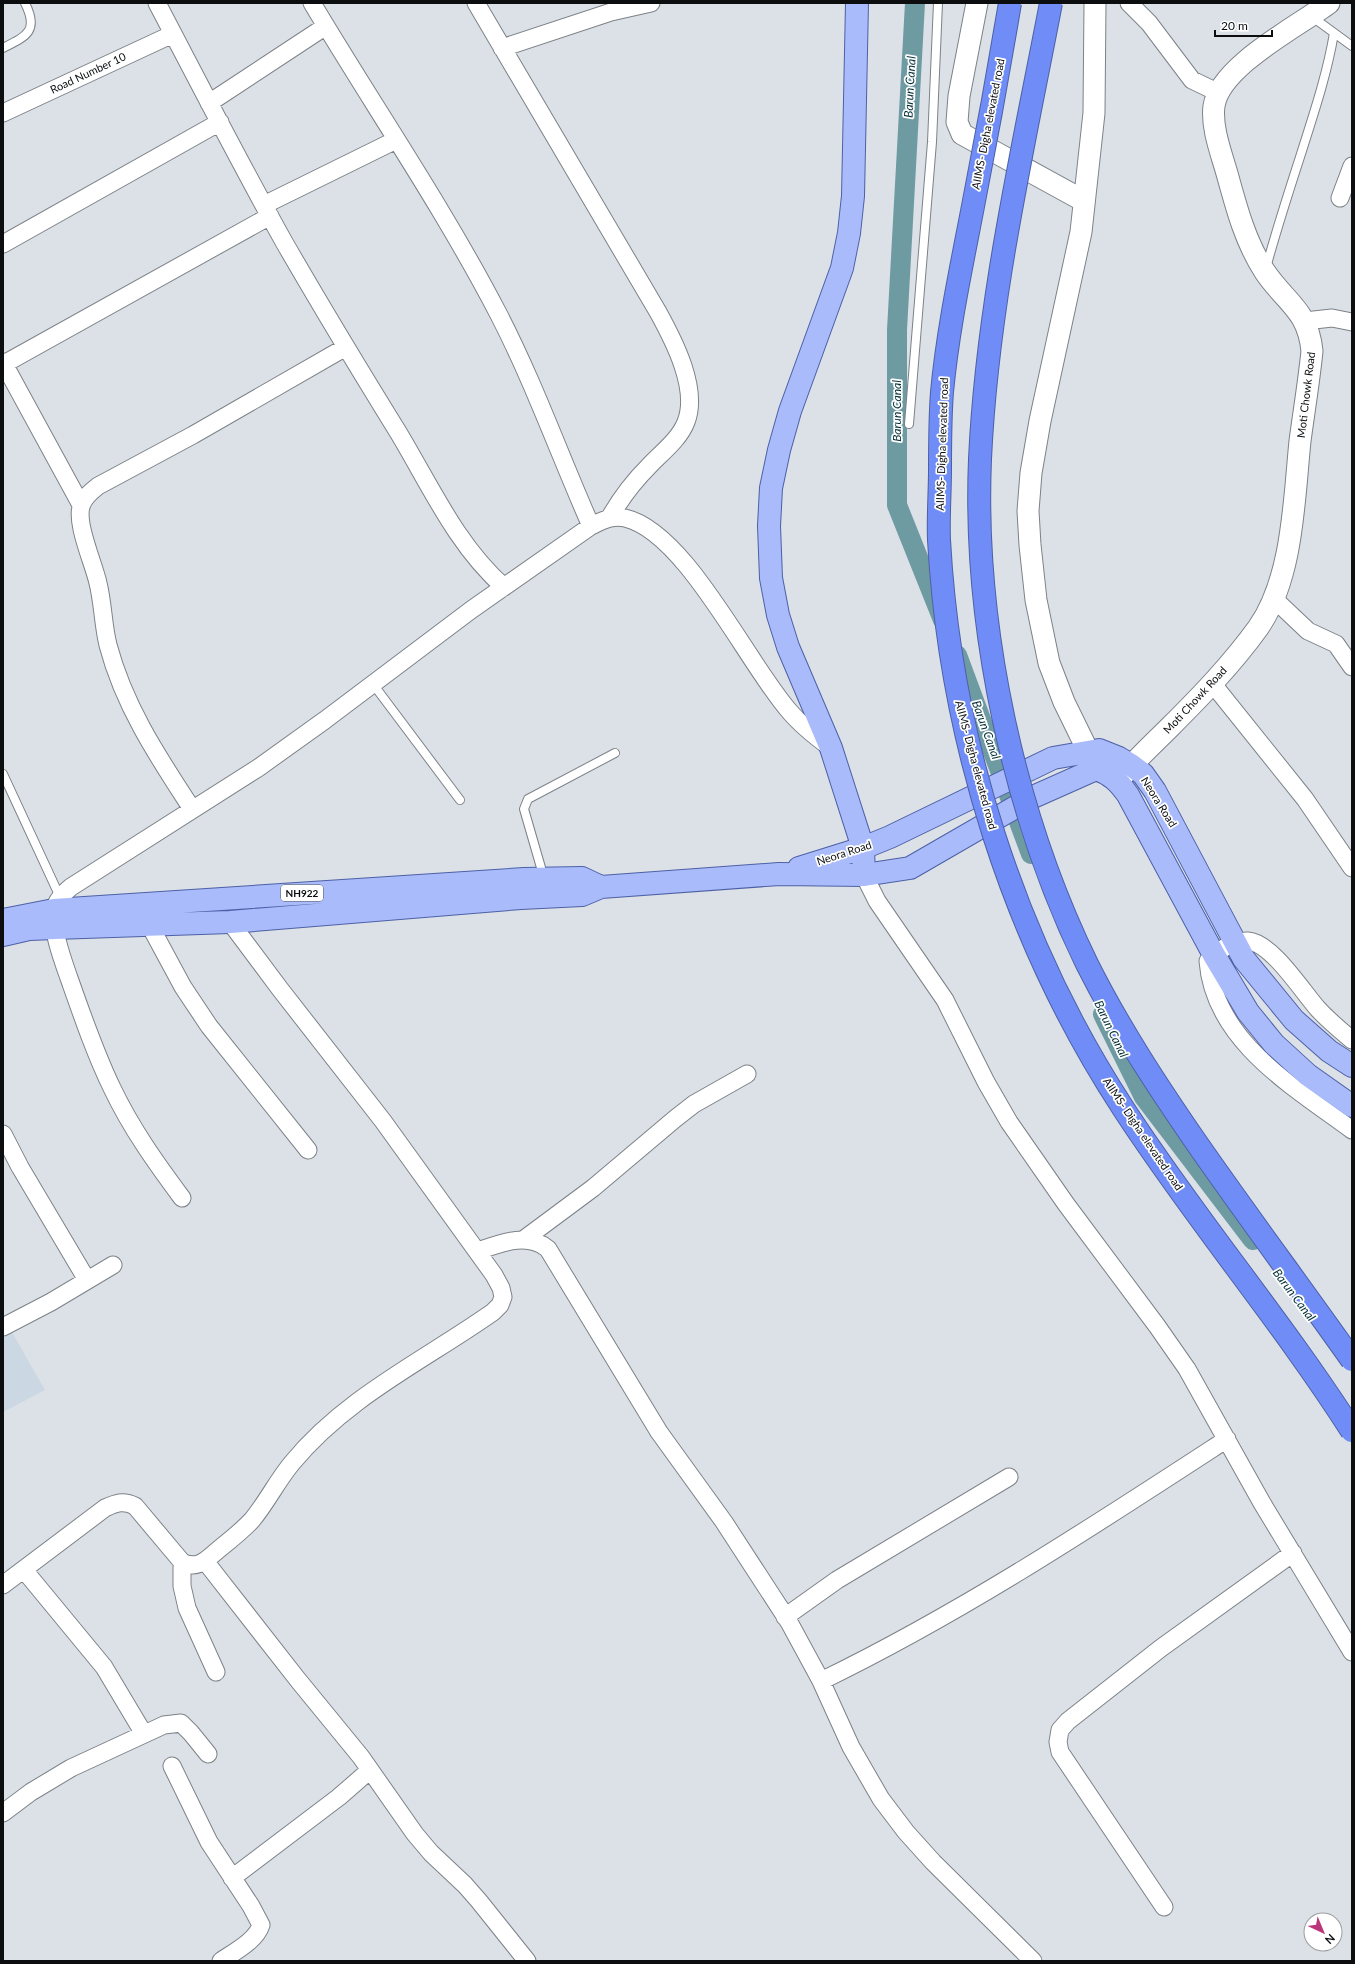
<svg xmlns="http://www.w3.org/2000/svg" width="1355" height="1964" font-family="Lato,sans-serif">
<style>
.built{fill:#cbd7e2}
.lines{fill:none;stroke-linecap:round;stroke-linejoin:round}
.canal{stroke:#6e9aa2;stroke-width:20}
.service-casing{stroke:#7c8287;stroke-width:10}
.minor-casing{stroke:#7c8287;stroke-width:19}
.tertiary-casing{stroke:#7c8287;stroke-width:23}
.primary-casing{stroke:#4d60a6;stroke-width:24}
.service{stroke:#fff;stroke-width:8}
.minor{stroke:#fff;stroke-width:17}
.tertiary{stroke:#fff;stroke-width:21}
.primary{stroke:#a9bbfa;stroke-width:22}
.motorway-bridge-casing{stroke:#4d60a6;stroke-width:24;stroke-linecap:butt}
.motorway-bridge{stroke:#708df7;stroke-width:22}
.labels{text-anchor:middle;stroke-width:3.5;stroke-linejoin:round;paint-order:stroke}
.shield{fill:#fff;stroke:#545657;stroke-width:1}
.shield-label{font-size:10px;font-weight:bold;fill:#0b0d0f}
.street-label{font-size:11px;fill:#0b0d0f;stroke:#fff}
.water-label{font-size:12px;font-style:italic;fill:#023037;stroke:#fff}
</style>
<rect width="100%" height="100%" fill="#dbe1e7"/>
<path class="built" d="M5,1320L45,1390L3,1412V1321Z"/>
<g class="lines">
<path class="canal" d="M915,3L897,330V505L943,620
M957,655L1031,854
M1103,1014L1144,1097L1253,1240"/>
<g class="service-casing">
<path id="service" d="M1311,16L1352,46
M3,48C27,36 39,31 25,3
M1266,268C1276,231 1288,194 1300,157C1313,116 1327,75 1334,33
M909,424L932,142L938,3
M373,684L460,800
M3,774L60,897
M544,878L524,809L528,799L615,753"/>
</g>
<g class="minor-casing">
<path id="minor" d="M157,3C199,83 240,163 284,242C321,306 359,369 398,432C430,485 457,546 504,587
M312,3C374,107 443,207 499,315C534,383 560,456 591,526
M476,3L658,312C674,341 699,389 686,422C679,440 661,453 649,466C633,482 621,498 610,517
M1129,3L1149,23L1192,80L1217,92
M502,48L611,12L651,3
M209,103L326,26
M3,113L173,34
M1340,198L1352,166
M264,205L396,140
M3,244L220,122
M1305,321L1332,318L1352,322
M3,362L81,505
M4,364L270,216
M1273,598L1308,631L1336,644L1352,667
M1212,683L1305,799L1352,868
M192,809C158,757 124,706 108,645C103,625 103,603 98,583C94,564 74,521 82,504C85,496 92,491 98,486L193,435L346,347
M864,875L877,901L945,1000L986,1082L1009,1122L1066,1204L1157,1326L1187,1369L1262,1503L1352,1652
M149,924L183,987L209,1026L308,1150
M1352,1040C1340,1030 1328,1020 1318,1009C1302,991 1272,943 1248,941C1233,940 1217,951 1208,961C1214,1041 1294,1087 1352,1130
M3,1134L20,1167L87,1280
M182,1198C156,1163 131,1128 112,1088C95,1053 82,1015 69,978C63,961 51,929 54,911C56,900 64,893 71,887L258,768L325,720L471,610L591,526C602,521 612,515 625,518C686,532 748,665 790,712C802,726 816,737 831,748
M523,1240L593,1188L676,1118L694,1104L747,1074
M478,1251C501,1243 528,1232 548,1249L659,1432L724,1522L789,1622L821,1681L851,1747L881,1799L906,1832L933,1862L1033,1961
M3,1327L51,1302L113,1265
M205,1561L298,1680L361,1757L415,1834L431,1853L465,1885L479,1901L527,1961
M182,1562V1586L187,1608L216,1672
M24,1570L104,1667L144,1734
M3,1585L105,1508C116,1503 123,1500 135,1506L182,1562C198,1570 206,1560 218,1550C230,1540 242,1531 252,1520C267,1502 277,1481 292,1463C346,1397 425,1360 493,1312L500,1305L503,1297L501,1288L494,1275L383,1121L280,989L230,922
M785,1617L837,1580L1009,1477
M821,1681C963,1612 1095,1525 1227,1439
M172,1766L209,1842L251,1906L261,1925C256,1941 234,1952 221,1961
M3,1813L31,1792L71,1768L164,1725L181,1723L191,1733L208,1754
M232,1878L339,1797L370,1770
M1164,1907L1060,1752L1058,1742L1060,1730L1068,1721L1161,1648L1293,1553"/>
</g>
<g class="tertiary-casing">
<path id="tertiary" d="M977,3L959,96L957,122L962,134L1084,201
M1088,751L1064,702L1049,663L1036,600L1030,545L1028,511L1031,473L1040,421L1081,232L1094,113L1095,3
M1120,779C1135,760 1153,744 1170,727C1201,696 1232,664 1258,628C1293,578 1294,500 1300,441C1304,411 1309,381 1312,351C1308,310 1286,303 1265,272C1246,243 1237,210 1228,177C1222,155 1211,128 1214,106C1220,66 1297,27 1329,3"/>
</g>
<g class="primary-casing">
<path id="primary" d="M857,3L853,196L849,233L842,268L790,411L779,450L771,488L769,526L771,578L778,615L788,647L831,748L863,848L864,875
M799,868L863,848L890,837L1053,758L1099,750L1119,758L1131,765L1143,774L1155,791L1244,959L1294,1020L1329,1051L1352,1066
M3,920L54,910L524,879L582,878L601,887
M3,935L29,929L55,928L230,922L521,898L582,895L601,887L779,874L864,875L910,868L1033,797L1096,769C1111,774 1119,782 1128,795L1214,955L1248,1012L1274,1044L1308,1075L1352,1106"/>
</g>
<use href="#service" class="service"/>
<use href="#minor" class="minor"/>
<use href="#tertiary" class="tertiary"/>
<use href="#primary" class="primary"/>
<g class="motorway-bridge-casing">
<path id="motorway-bridge" d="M1010,3C999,69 987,135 974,201C962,264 948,328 942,392C940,418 940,444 940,470C940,493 938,517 939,540C950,739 1014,941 1123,1108C1195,1219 1281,1320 1352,1431
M1051,3C1022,154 987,306 980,459C973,626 1014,815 1087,964C1119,1028 1158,1087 1198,1145C1249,1218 1301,1288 1352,1360"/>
</g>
<use href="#motorway-bridge" class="motorway-bridge"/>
</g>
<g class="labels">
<rect class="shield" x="281" y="885" width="42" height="16" rx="3"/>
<g class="shield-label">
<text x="302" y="897">NH922</text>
</g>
<g class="street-label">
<text transform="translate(88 73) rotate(-25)" y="4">Road Number 10</text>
<text transform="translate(988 124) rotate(-79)" y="4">AIIMS- Digha elevated road</text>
<text transform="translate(1306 395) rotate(-83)" y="4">Moti Chowk Road</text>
<text transform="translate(942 444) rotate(-88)" y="4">AIIMS- Digha elevated road</text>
<text transform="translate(1195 700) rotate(-47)" y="4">Moti Chowk Road</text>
<text transform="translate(976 765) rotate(75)" y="4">AIIMS- Digha elevated road</text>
<text transform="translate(1159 802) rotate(58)" y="4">Neora Road</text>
<text transform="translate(844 853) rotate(-18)" y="4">Neora Road</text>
<text transform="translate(1143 1134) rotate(56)" y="4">AIIMS- Digha elevated road</text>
</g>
<g class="water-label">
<text transform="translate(910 87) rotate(-87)" y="4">Barun Canal</text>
<text transform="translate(897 411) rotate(-90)" y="4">Barun Canal</text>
<text transform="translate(986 730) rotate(70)" y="4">Barun Canal</text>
<text transform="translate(1111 1029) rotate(64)" y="4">Barun Canal</text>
<text transform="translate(1294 1295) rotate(53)" y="4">Barun Canal</text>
</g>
</g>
<rect width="1355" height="1964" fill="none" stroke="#0b0d0f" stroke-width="8"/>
<g transform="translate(1323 1932) rotate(136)"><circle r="19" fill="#ffffff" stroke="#9d9e9f"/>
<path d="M0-3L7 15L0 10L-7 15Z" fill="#bb3579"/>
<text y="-6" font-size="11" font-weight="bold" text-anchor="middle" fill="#0b0d0f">N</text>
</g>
<path d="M1215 30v6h57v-6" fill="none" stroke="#0b0d0f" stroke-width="2"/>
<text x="1221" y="30" font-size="12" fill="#0b0d0f" stroke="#ffffff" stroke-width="3" paint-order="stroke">20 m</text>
</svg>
